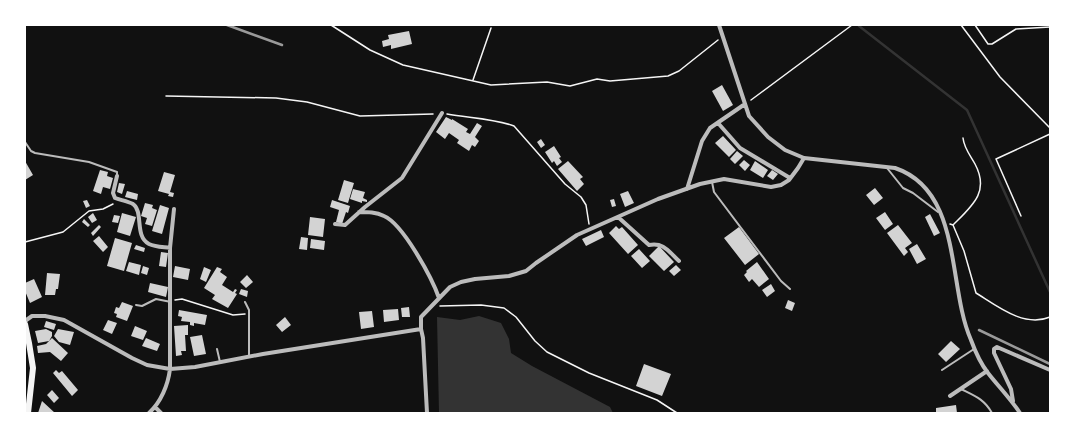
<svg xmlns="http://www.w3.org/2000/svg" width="1075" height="438" font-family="Lato,sans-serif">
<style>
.water{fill:#333}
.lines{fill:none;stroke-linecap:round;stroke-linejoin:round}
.stream{stroke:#333;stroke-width:2.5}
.building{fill:#d3d3d3}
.path{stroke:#f5f5f5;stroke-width:1.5}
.service{stroke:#bcbcbc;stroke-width:2}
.minor{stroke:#bcbcbc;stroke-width:4}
.primary{stroke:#f5f5f5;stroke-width:6}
.rail{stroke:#9a9a9a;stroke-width:2.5}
</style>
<rect width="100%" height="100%" fill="#111"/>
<path class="water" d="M479,316L501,323L509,339L511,353L532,366L610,407L613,413H439L437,317L460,320Z"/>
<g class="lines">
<path class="stream" d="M859,26L967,110L1050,292"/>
</g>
<path class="building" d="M409,31L412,44L391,49V45L383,47L382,41L389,39L388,35Z
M722,85L733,105L723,111L712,91Z
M446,117L452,120V119L468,129L466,132L470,134L477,123L482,126L475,137L479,141L475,147L472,145L469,151L457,143L459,140L449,133L445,139L436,132Z
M723,136L736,150L729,157L715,143Z
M541,139L545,145L541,148L537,142Z
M554,146L561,157L559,158L562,162L557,166L554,161L552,163L545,152Z
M737,151L743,156L735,164L730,159Z
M744,160L750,165L745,171L739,165Z
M25,161L33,175L25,180Z
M568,161L583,177L580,179L584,184L577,191L558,169Z
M755,161L768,170L763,178L750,170Z
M100,170L108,172L107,176L113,178L110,189L103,187L101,194L93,191Z
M772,170L778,174L773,180L767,176Z
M164,172L175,175L170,192L174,193L173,197L168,196L169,194L158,191Z
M344,180L354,183L348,203L338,200Z
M119,183L125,184L122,194L117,192Z
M875,188L883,198L874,205L866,195Z
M353,189L365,192L363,198L367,200V202L362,201V203L350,199Z
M127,191L138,194L137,200L125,197Z
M628,191L634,203L625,207L620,194Z
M614,199L616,206L612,207L610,200Z
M87,200L90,206L86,208L83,201Z
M332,200L350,206L348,213L346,212L342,224L336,222L339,210L330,207Z
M145,203L153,205L152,208L157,210L152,226L145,224L147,218L141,216Z
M160,205L169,208L162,234L152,231Z
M885,212L893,224L885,230L876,218Z
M93,213L97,220L92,223L88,217Z
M122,213L136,217L130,236L117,232Z
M930,214L940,233L934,236L925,217Z
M114,215L120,216L118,223L112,222Z
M310,217L325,219L323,237L308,235Z
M84,219L90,225L88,227L82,222Z
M99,225L101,227L93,236L91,233Z
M898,225L912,243L905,248L908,252L904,256L887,233Z
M616,226L619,229L622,227L638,245L628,254L609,233Z
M739,227L759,254L745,265L724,238Z
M601,230L604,237L586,246L582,239Z
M99,236L108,247L103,252L93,241Z
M301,237L308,238L307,250L299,249Z
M115,238L132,243L124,271L107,266Z
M311,239L325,241L324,250L310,248Z
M917,244L926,259L917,264L909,249Z
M136,245L145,248L144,252L134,249Z
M659,246L674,262L664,271L649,256Z
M639,249L650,261L642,268L631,256Z
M161,252L168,253L166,267L159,266Z
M129,262L141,265L139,275L126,271Z
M757,262L769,279L759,287L752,279L749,282L744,275L747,272L746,271Z
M676,265L681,270L674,276L669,271Z
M143,266L149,268L147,275L141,273Z
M175,266L190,269L188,280L173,277Z
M204,267L211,270L206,282L200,279Z
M217,267L222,269L220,272L227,277L222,285L233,292L235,289L237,290L235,293L237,294L228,308L212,299L215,295L204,288Z
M47,273L60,274L58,289H56L55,295H45Z
M247,275L253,282L246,288L240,282Z
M34,279L42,297L30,303L25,291V283Z
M150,283L168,287L166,297L148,292Z
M771,284L775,291L767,297L762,290Z
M241,289L248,291L247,297L239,294Z
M788,300L795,303L792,311L785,308Z
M122,302L133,306L127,321L116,317L117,314L114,313L116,307L119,308Z
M409,307L410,317H402L401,308Z
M398,309L399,320L384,322L383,310Z
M179,310L207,315L205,325L194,323V326L190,325V322L181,321L182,317L178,316Z
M372,311L374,327L361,329L359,312Z
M285,317L291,325L282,332L276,325Z
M108,320L117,323L112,334L103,330Z
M46,321L56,324L54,330L44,327Z
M188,325V335H185L186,351H181L182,355L176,356L174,326Z
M135,326L147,331L143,340L131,336Z
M46,329L52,332V336L49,341L38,343L35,331Z
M58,329L74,332L70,345L59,342L54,336Z
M202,335L206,354L194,356L190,337Z
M52,338L68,353L61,361L50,352L38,353L37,346L46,344Z
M146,338L160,344L157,351L142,346Z
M951,341L960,349L946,362L938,354Z
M644,364L671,374L662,396L636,386Z
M56,370L59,373L62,371L78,390L72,396L53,373Z
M52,390L59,398L54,403L47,395Z
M42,401L55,413H38Z
M956,405L957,413H936V408Z"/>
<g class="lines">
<path class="path" d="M331,25L370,50L403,65L491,85L547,82L570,86L597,79L610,81L668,76L679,71L718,40
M961,25L1000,77L1050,128
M975,25L988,44H992L1016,29L1050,27
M473,80L491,28
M166,96L276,98L307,102L360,116L433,114
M751,100L852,25
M447,114C469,118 493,118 514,126L565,184L581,197L586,205L589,224
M1021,216L996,159L1050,134
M950,224L953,225L964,251L976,293C997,306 1024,328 1050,317
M953,225C972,206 990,192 975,164C970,155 964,148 963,138
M25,242L63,232L89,211L103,209L113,204
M175,300L182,299L233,315L245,314
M440,306L481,305L504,308L516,317L535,341L547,352L589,373L657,400L677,413"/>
<path class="service" d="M25,142L31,151L35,153L89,162L117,172V176
M887,168L903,188L913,193L938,212
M712,182L714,192L781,281L790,289
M245,302L249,310V356
M136,305L142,306L156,299L171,302
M217,349L220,362
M942,370L974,349
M961,389C975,396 984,399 992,413"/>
<path class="minor" d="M719,25L749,116L768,137L785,150L804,158L895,168C963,191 947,286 971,340C975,351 981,364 988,373C998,386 1010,398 1020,413
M718,123L740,148L790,178
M117,176L113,193L115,198C120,200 128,201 133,204C144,212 134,236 149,244C155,247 163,247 170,248
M687,189L702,141L710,128L745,104
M359,212C368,212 376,212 384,216C403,224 432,278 439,298
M618,217L649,245C664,242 669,252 679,261
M335,224L345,225L365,207L402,178L442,113
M25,321L32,316H45L64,320L132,358L147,365L170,369L195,367L263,354L421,329L423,338L427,413
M421,329V317L450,287L461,282L475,279L509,276L526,271L536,263L577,235L658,199L700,184L724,179L771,187L781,185L789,180L798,168L804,158
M950,396L987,371
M1013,401L1011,389L994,353V349L997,347L1050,370
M155,407L161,413
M149,413C161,402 168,385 170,369V248L174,209"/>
<path class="primary" d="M25,324L29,343L33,368L28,413"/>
<path class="rail" d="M227,25L282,45
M979,330L1050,364"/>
</g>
<rect width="1075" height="438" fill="none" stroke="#ffffff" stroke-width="52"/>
</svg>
